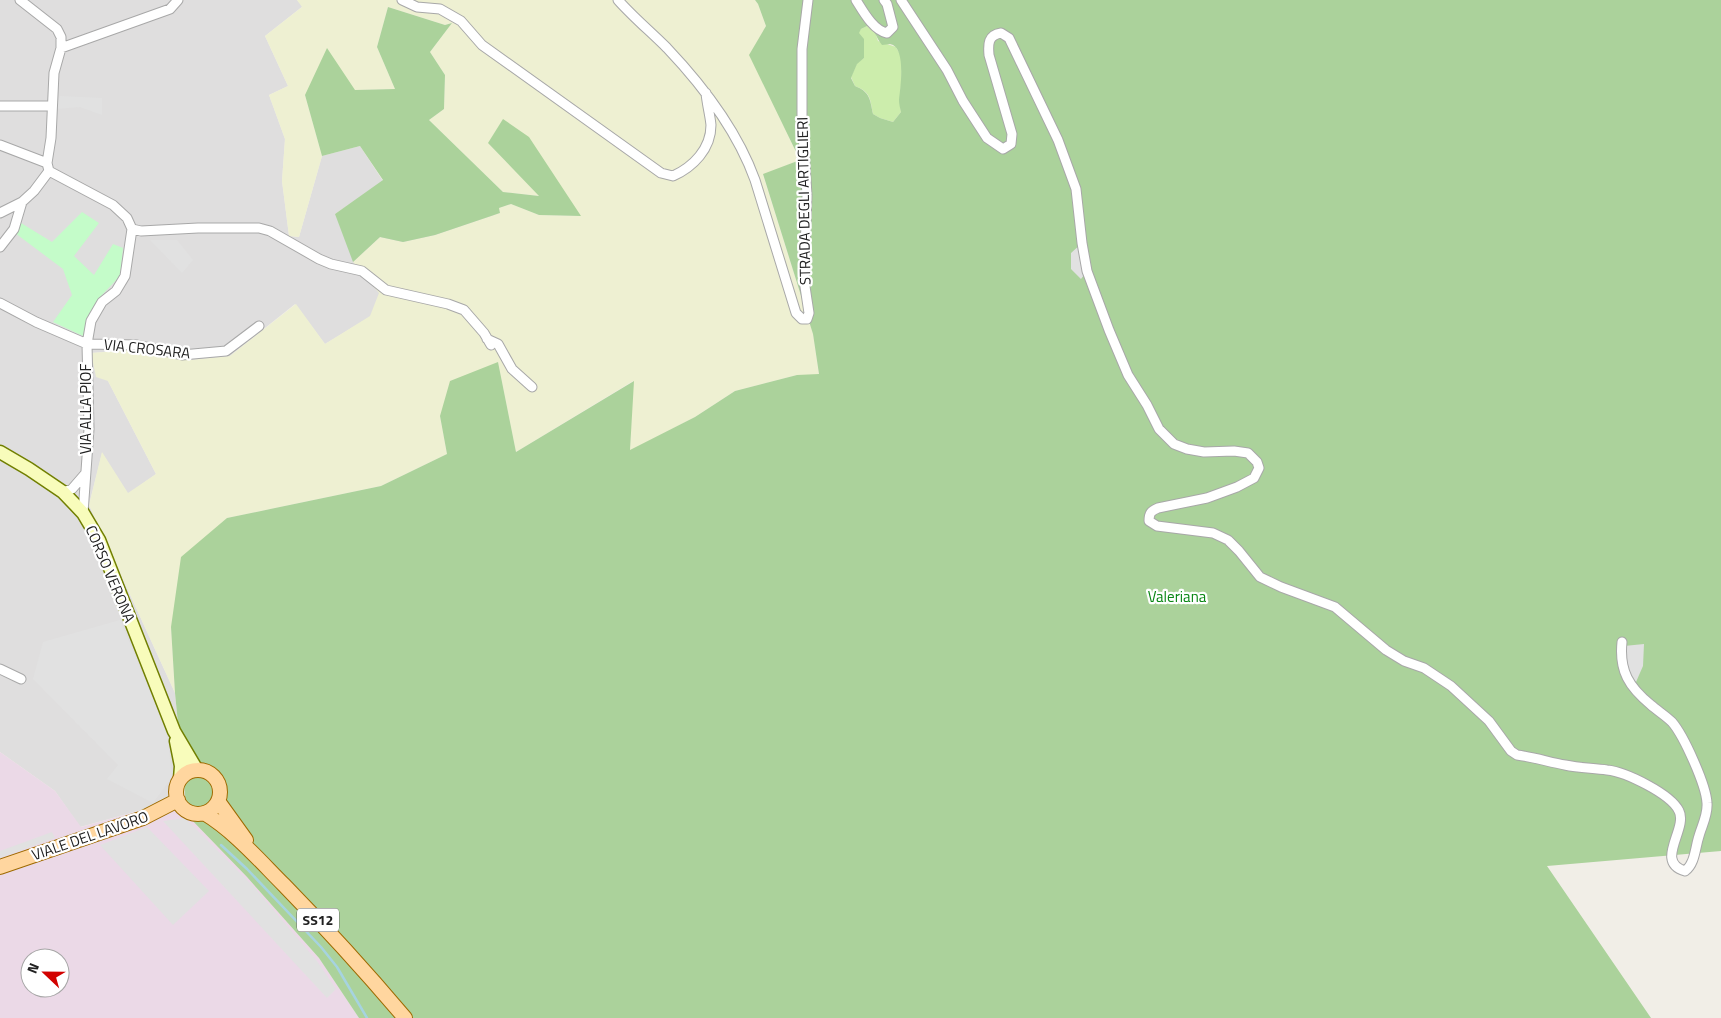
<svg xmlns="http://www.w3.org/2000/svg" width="1721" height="1018" font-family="'Titillium Web',sans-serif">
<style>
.residential{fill:#dfdede}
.industrial{fill:#ebd9e7;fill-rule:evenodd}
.farmland{fill:#eef0d2}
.grass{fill:#ccedac}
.forest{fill:#abd29b;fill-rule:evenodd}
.park{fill:#c4fcc9}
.parking{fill:#e1e1e1}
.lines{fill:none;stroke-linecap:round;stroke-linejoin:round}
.stream{stroke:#a6d3e0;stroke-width:2.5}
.minor-casing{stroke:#a8a8a8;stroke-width:11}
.secondary-casing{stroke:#717f01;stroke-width:15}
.primary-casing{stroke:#9e6a00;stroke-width:16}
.minor{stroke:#fff;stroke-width:9}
.secondary{stroke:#f8fcbb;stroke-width:12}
.primary{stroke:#ffd69f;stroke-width:14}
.labels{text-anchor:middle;stroke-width:4.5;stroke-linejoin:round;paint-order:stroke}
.shield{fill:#fff;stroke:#646464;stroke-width:1}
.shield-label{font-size:14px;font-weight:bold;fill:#212121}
.street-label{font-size:15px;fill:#212121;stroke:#fff}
.park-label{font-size:15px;fill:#088613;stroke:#fff}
</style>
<rect width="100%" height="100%" fill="#f1eee7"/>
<path class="residential" d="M0,0H297L303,6L265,36L288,86L269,95L285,139L282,181L289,236L299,237L322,156L360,146L383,181L335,214L539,215L325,344L295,304L230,356L191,360L131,350L91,353L108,381L156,474L128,494L102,453L89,505L175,693L185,798L80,827L55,791L0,752Z"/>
<path class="industrial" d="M0,752L55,791L81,827L185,798L187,815L247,877L319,958L359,1018H0ZM30,958H60V988H30Z"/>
<path class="farmland" d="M297,0H755L758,4L766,26L750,56L800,160L763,175L813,334L819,375H797L735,391L695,417L630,451L633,381L516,452L498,362L440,416L447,454L381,486L227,518L171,627L175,693L89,505L102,452L128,493L156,474L108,381L96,377L91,353L131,350L191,360L230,356L296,304L325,344L370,316L379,293L353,262L380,237L403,242L435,235L500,213L499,208L511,204L539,215L580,216L488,143L540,196L503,192L429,120L444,109L445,75L430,52L452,23L445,25L388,7L377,47L395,89L355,90L305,95L322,156L299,237L289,236L282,181L285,139L269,95L288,86L265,36L302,7Z"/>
<path class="grass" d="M867,26L875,32L878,41L896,47C897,50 901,54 901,58C904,74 898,95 901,112L893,122L880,118L873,114C870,99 871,92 855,86L851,77L857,63L864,58L858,33L861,29Z"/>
<path class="forest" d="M755,0H1721V851L1547,866L1651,1018H359L319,958L247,877L187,815L175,693L171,627L181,557L227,518L381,486L447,454L440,416L450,381L498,362L516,452L634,381L630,450L695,417L735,391L797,375L819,374L813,334L763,174L800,160L749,55L766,26L758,4ZM867,26C876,30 876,38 882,45C885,45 888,44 890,44C907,47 900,89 899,100C899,104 900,108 901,112L893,122L880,118L873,114C870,99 870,92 855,86L851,78L857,64L864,58V39L859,33L861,29Z
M388,7L445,25L452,23L430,52L445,75L444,109L429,120L503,192L539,196L488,143L503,119L529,137L581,216L539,215L511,204L499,208L500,213L435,235L403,242L380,237L353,262L335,214L383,180L360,146L322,156L305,95L327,48L355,90L395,89L377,47Z"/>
<path class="park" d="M82,212L99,223L74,256L94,275L113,244L123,248L120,276L102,295L83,336L53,322L72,295L63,269L15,233L21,223L52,242Z"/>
<path class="parking" d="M60,96L102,98V115L80,107L56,109Z
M150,240H177L193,260L182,273Z
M1082,243L1087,271L1081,279L1071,269V253Z
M120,620L167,732L172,777L153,803L107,779L118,765L33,679L43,642Z
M1644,644L1643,666L1636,682L1627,673L1624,646Z
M185,818L253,886L317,961L336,989L327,998L163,821Z
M147,827L209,891L173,925L100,845Z
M52,832L55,838L0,858V851Z"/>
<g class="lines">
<path class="stream" d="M221,845L247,869L321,947L337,967L367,1018"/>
<g class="minor-casing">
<path id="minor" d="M402,0L417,7L440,9L461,21L482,45L661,173L673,176C693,167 711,149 711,125C710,115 707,104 706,93
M618,0C633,17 651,32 667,48C704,87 737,130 755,180L796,313L802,319H807L809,313L804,280L807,195L802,118V49L808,0
M856,0C863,11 873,30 887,33L893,27L887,4L884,0
M901,0L947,70L963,101L987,138L1003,149L1011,144L1012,134L989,55C988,44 988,35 1001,33L1009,38L1058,140L1076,189L1082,243L1087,271L1109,330L1128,375L1147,405L1159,429L1174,444L1187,449L1204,452L1234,451L1248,453L1257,462L1259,468L1254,478L1237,487L1207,498L1158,508C1151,511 1149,513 1149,521L1157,526L1213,533L1228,540L1239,551L1260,577L1281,587L1335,607L1386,650L1404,661L1424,668L1451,686L1489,721L1511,751L1517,755C1533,757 1549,762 1565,765C1579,768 1593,768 1607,770C1626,772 1671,794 1679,811C1688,829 1654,862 1685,871C1695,864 1695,848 1699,836C1702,825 1708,815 1707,803C1706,785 1684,736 1672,722C1666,716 1658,711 1651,705C1629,687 1619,671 1622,642
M61,48L170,9L178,0
M0,106H51
M0,145L47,163
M49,171L113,205L127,218L132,229L125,276L116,291L102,302L91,321L87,344L89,429L83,513
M0,213L22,202L34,191L49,171L47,163L51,138L54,73L61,48V37L57,29L20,0
M132,229L141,231L198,228H259L270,231L319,259L331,264L362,271L386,290L448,304L464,310L484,333L491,345
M0,247L14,229L22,202
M0,303L36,322L87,344L137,345L182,355L226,351L259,326
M487,339L498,344L512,369L532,387
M63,492L72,489L85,474
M0,669L21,679"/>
</g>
<g class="secondary-casing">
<path id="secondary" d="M0,452L29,469L63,492L83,513L99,540L174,731L197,770
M176,741L181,766L180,779"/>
</g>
<g class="primary-casing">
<path id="primary" d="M176 792a22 22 0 1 1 44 0a22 22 0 1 1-44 0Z
M218,801L246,840
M204,813C234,831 259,860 284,885C326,928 366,972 405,1018
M0,867L143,818L178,800"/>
</g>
<use href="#minor" class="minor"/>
<use href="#secondary" class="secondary"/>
<use href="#primary" class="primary"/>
</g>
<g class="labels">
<rect class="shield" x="297" y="908.5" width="42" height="23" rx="4"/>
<g class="shield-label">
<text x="318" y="925">SS12</text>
</g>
<g class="street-label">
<text transform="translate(804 201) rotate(-91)" y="5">STRADA DEGLI ARTIGLIERI</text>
<text transform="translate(147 349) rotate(6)" y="5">VIA CROSARA</text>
<text transform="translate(86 409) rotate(-90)" y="5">VIA ALLA PIOF</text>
<text transform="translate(110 574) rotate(67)" y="5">CORSO VERONA</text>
<text transform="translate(90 836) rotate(-19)" y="5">VIALE DEL LAVORO</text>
</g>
<g class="park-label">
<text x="1177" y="602">Valeriana</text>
</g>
</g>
<g transform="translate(45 973) rotate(292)"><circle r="24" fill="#ffffff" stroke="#a6a6a6"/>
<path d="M0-4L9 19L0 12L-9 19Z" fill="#d20100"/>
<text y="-8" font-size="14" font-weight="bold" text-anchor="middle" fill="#212121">N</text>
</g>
</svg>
